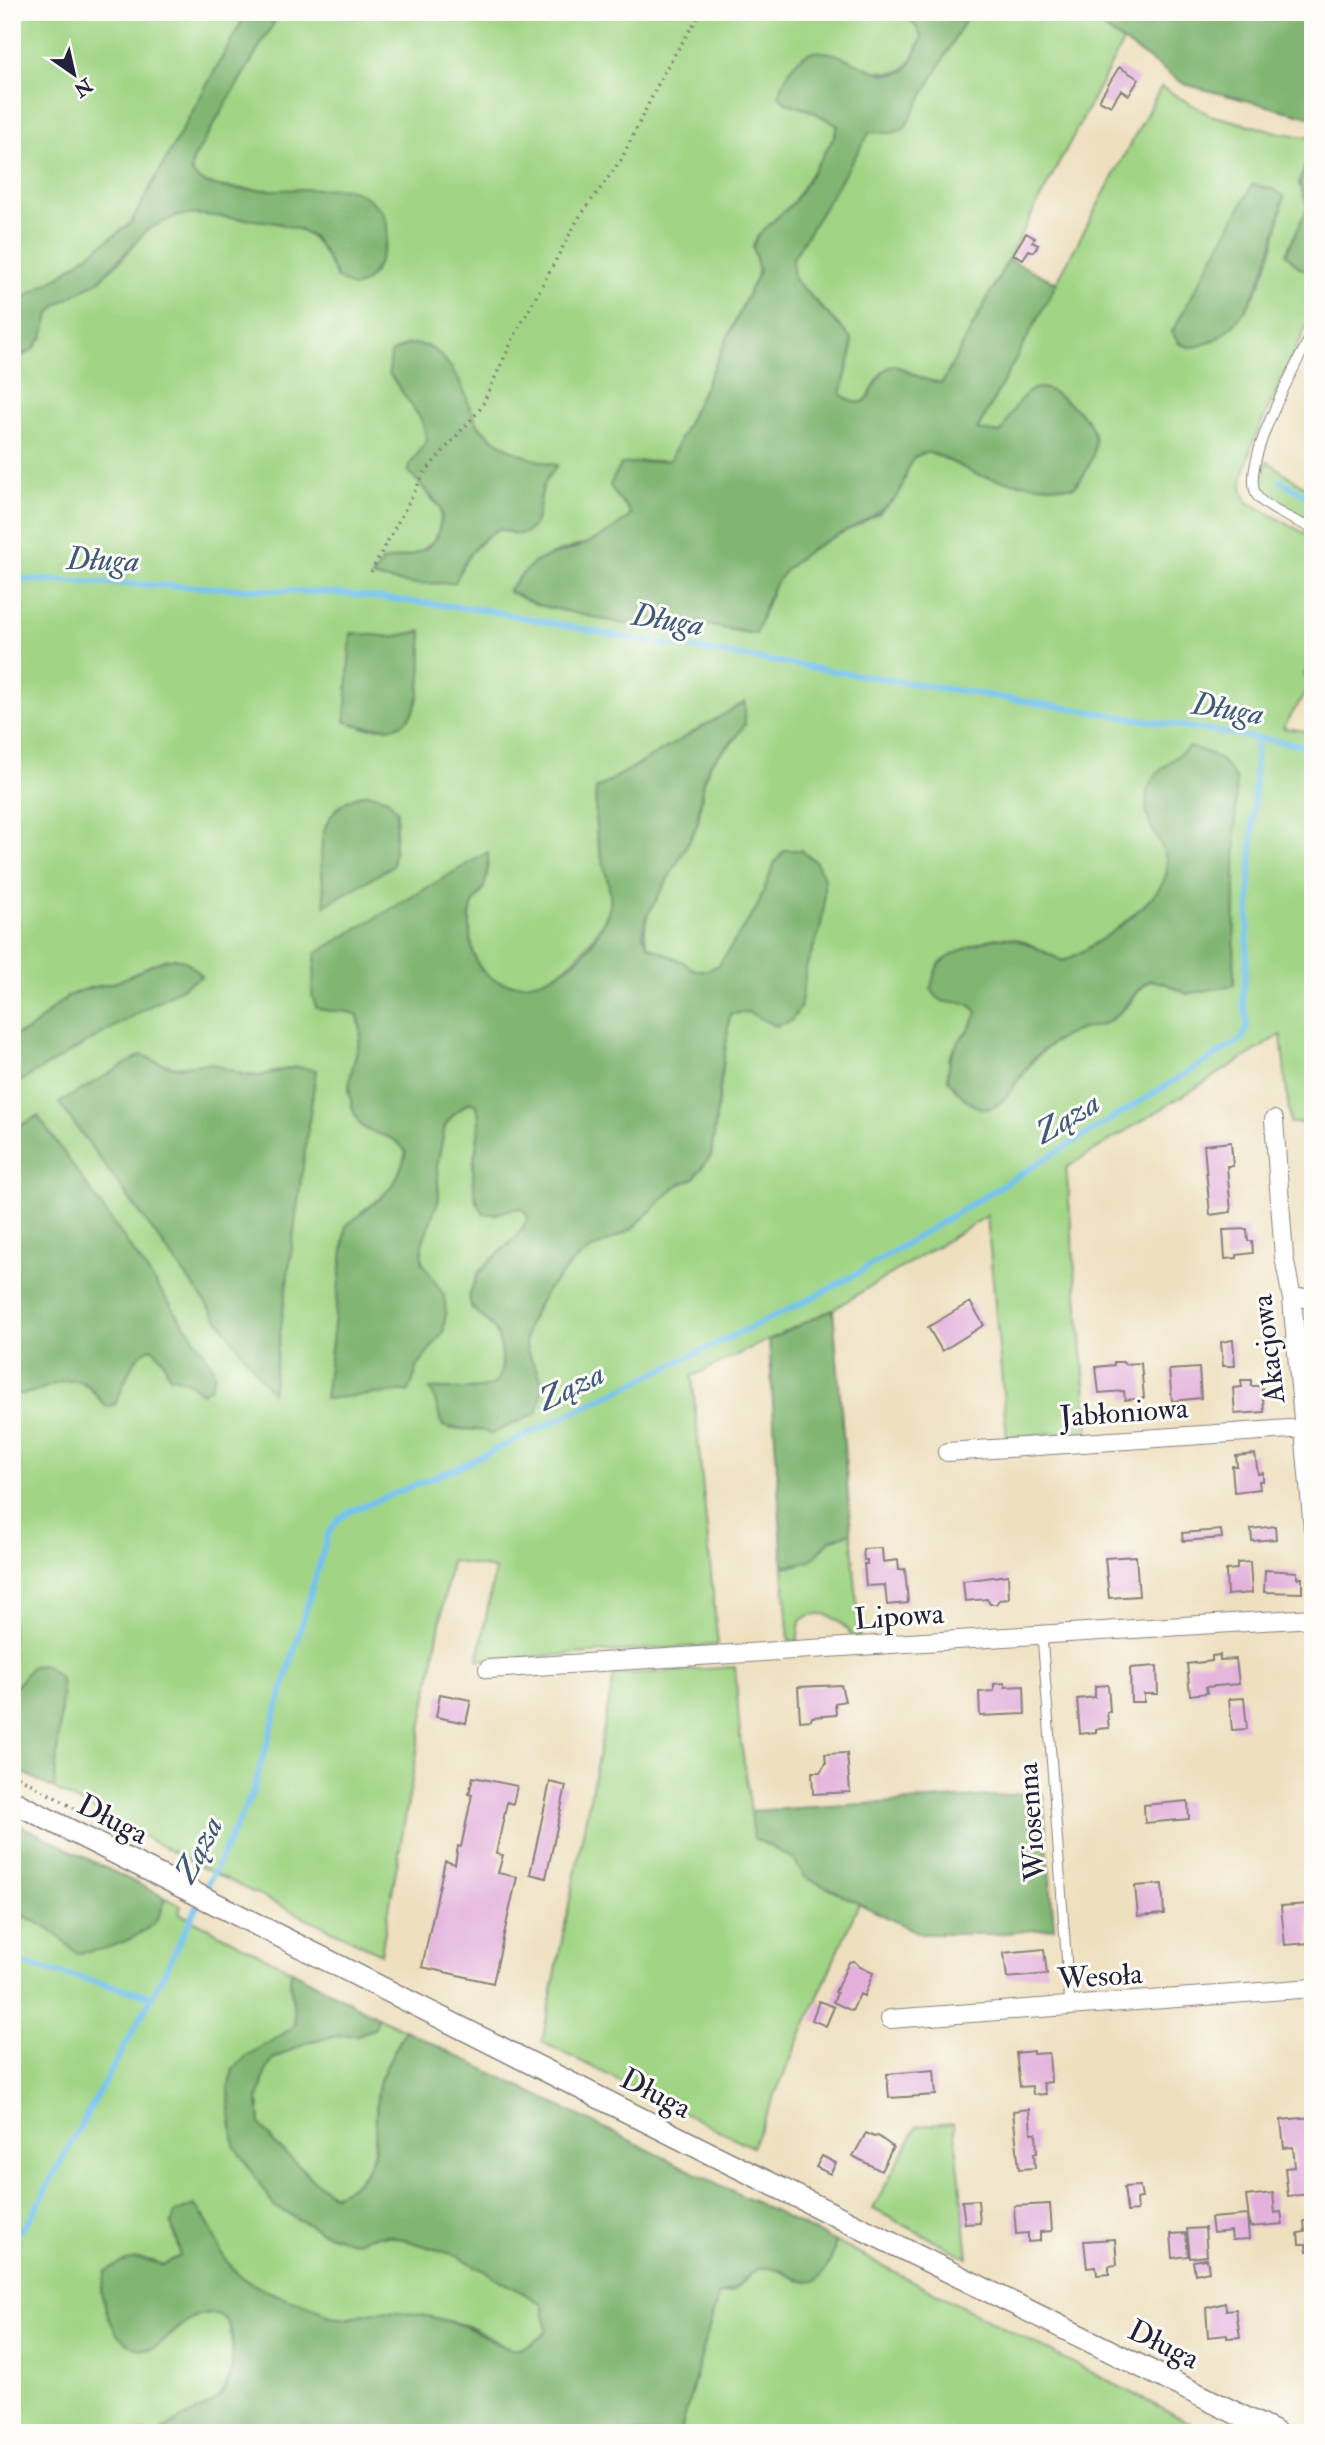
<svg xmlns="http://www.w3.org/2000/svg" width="1325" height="2445" font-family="'IM FELL Double Pica',serif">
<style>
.green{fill:#a1d585;stroke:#627c60;stroke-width:2;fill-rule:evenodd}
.forest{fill:#80b672;stroke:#516c56;stroke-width:2}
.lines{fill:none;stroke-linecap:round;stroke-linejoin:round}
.stream{stroke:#75c2ef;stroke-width:6}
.building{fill:#e3b1dc}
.service-casing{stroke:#88817d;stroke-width:11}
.minor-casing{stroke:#88817d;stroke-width:20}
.tertiary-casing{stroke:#88817d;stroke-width:24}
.path{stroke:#88817d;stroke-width:3.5;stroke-dasharray:2 5;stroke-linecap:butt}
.service{stroke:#fff;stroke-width:9}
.minor{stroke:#fff;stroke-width:18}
.tertiary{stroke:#fff;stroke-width:21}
.labels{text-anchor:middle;stroke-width:6;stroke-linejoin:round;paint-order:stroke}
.street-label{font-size:30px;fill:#22223b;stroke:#fdfcf7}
.water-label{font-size:32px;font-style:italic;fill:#3f5a7a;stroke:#fdfcf7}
</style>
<rect width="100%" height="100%" fill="#fdfcf7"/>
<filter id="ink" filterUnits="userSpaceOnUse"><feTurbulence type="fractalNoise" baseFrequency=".0143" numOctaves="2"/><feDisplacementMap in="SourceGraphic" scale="14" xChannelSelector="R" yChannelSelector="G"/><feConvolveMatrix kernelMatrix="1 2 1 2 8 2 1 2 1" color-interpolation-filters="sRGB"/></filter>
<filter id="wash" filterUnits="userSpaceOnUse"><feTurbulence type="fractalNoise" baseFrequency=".00686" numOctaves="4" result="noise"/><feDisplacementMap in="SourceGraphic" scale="28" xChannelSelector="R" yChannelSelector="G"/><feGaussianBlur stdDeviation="1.57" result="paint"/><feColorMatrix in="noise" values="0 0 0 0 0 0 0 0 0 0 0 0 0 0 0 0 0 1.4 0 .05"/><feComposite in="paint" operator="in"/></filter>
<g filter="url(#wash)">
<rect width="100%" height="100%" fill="#eee0bf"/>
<path class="green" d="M12,12H247L131,223L60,276L25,297L12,307Z
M280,12H903L916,26L922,38C912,61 907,78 880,71L787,103L812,111L838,125L833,139L793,203L758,235L753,246L759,271L670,461H639L620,501L629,507L632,514L619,526L599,539L552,554L509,592L538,605L625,624L662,617L755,634L776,581L800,554L880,513L905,479L907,469L914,457L926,452L939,456L978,475L996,479L1051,486L1074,487L1088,420L1051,391L1039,388L1007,422L1001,433L977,431L1161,87L1210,115L1281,133L1313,138V147L1299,183L1308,207L1286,254L1300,268L1313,273V312L1252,444L1242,481L1243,493L1248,502L1313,538V660L1303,676L1313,681L1283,728L1313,732V1123H1290L1281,1035L1066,1168L1089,1430L1007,1437L987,1216L833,1309L692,1376L718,1645L478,1660L495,1569L451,1561L381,1954L203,1868L54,1789L62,1696L14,1689L12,1697V1393C37,1400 63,1369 87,1386C94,1391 99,1401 106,1406L115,1404C125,1386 129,1356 151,1348C162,1355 165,1363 169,1376L187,1381L202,1392L208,1358L37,1116L12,1130V1086L202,976L176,958C153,960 137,974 116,982C100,987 84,987 69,996C49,1007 37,1033 12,1035V360C53,347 37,322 57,305C63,299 73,296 80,292C92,285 104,275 115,266C127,256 135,241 147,230C176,205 217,216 251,219C302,225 315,230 337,278L373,274L386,244L348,189C319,190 220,194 198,179C197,179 192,172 191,171L193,160ZM1284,196C1274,248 1260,318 1207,342C1195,347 1188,349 1177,342ZM466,395C471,437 521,458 557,466C553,471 547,478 544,485C537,501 543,536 515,533C510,533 504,530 498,529L489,534L464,560L383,562C416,557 446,547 440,506L430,498L410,465L427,440L422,421ZM422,631L388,728H362L352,633L392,637ZM745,703C742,713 742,725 738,735C732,747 715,754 709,767C700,785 703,806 697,825C685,860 632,909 648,946L681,961L695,970H708L720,965L757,907L775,862L785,850L824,878V907L820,930L806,968L800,1008L776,1026L748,1012L730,1014L711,1156L693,1179L676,1186L632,1229L588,1251L570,1265L547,1290L528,1326L525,1342L528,1353L541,1378L543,1388L485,1430L451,1429L443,1426C438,1414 436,1398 431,1389C446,1388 477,1392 491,1385C509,1377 502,1344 495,1330C490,1322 478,1315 471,1307L477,1273L524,1230L528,1216L522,1208H510L495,1215L476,1203L473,1165L481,1118L478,1104L468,1102L452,1116L445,1126L440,1149L437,1166L439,1198L422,1244V1261L429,1275L426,1353L418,1366L409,1391L361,1212C387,1196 399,1183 406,1152C396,1137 386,1133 369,1131L348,1091L361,1032L358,1015L344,1009L488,853C489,864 487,878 483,889C480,896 474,900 472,907C467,922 471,946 476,960C481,977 502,986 519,985C556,983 584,955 601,925C604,919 609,912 610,906C612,885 602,863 598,843C595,826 597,807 596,789ZM1236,780L1187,994L1167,984L1151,980C1141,986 1140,989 1133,999C1127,1008 1117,1015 1108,1021C1100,1026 1090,1026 1082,1029C1057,1036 1034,1055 1022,1077L948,1060C955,1042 971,1030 978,1012L968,1004L940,963C960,953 983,936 1007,938C1026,939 1046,953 1063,961L1077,956L1107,937L1160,891L1168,872L1166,852L1153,830ZM141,1056L163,1064L177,1067L209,1063L244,1075L259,1076L296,1067L272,1392L60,1103Z
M970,12H1082L1123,42L942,384L923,379L895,365C892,367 888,368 885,370C869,382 873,419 841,394L852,350L851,338L794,279L792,260L870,131L904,128Z
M1267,461L1313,493V523L1271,500L1261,484Z
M851,1532L860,1637L853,1638C840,1618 822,1605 800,1621L797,1642L789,1641L783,1567L797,1565L817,1555L830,1540Z
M735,1667L740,1736L755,1838L794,1859L805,1877L859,1903L752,2147L542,2042L614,1675Z
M166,1898L181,1905L179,1913L292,1971L290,1979L295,2021L291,2029L277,2038L228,2090L234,2145L275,2207L322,2232L352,2242L368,2237L389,2235L458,2256L542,2304L547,2330C516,2366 499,2340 468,2326C457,2322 443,2320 432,2317C416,2314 395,2310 378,2312C366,2312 354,2318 342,2318C329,2318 319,2310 307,2306C278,2295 243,2286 224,2259C215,2246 210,2230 205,2215L171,2224L178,2243L180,2256L163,2265L149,2260L108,2316C119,2337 127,2348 151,2349C178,2336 197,2296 229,2322C235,2355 236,2391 203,2409C187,2417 174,2421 160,2433H12V1912C39,1920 57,1933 76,1953L161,1912Z
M377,2017L405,2030C399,2044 382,2071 379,2084C369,2132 391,2171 334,2195L316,2182L275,2144L260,2124L258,2099L266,2070L273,2059L307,2042L341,2035H357L374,2029Z
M954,2123L968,2258L873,2209L917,2126Z
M836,2242L1210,2433H680L718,2295L731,2293L758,2269L773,2267L800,2281L830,2264Z"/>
<path class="forest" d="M247,12H280L193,160L191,171C192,172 197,179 198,179C224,198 313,186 347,189C354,190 360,193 366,197C390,213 392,231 381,257C375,271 369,283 354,288L337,278L323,250L313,237L298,229L273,222L194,214L176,216L148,229L100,280L57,305L49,315L43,337L32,350L12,360V307L25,297L60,276L131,223Z
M903,12H970L904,129L892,133L870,132L792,260L794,279L851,338L852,350L841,394C872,420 870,382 885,370C887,368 892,366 895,365L923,379L942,383L1009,259L1057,283L977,430L1001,433C1009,419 1019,391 1038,388C1048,387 1059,396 1067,402C1086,416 1100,430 1093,455C1088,469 1084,476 1074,487C1043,486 1008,484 979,475C964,470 938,451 925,453C903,455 908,487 895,499C858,534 808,538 778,580C767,594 762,617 756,634L662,617L625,624L538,605L508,591C516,581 523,571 534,563C547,555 561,553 575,548C597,540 615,530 631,515C627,502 615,500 610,485L621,464L670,460L759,271L753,246L758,235L793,203L833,139L838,126L812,111L787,103L779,96C807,0 869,92 903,71C912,65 918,48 922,38L916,26Z
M1082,12H1313V118L1184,84Z
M1313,147V273L1300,268L1286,254L1308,207L1299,183Z
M1253,184L1272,189L1284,196C1275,243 1255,330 1202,345C1187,350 1179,346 1172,332Z
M408,344C415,344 423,344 429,347C445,355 459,378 465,394C470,405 472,418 481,428C501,448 530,460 557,465C553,471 547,478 544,484C537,501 543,536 515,534C510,533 504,530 499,529C476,540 464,560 455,583L409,584L372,577L383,561L412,555L428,547L437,538L442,516L440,506L409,472L410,465L427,440L422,421L389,373L391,353Z
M422,631C421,657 427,715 398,726C391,729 383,727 376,727C363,727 357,726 345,721L351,633L392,637Z
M745,702V724L737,736L710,764L703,781L697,824L687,845L646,918L643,935L648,946L681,961L695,970H708L719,965L757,907L775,862L785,850H801L816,862L824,878V907L820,930L806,968L800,1008L791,1021L776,1026L748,1012L730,1014L711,1155L693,1179L676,1186L632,1229L588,1251L570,1265L547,1290L537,1306L528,1326L525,1342L528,1353L541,1378L543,1388L537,1413L491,1434C479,1426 457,1431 443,1426C436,1414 438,1399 430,1389C443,1388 483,1392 494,1384C499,1381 501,1371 502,1365C503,1354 500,1338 494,1329C485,1316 464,1310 471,1291C481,1257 518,1249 528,1216L521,1208C506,1208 499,1216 484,1214C459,1176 486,1142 477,1105L469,1102L452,1116L445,1126L437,1166L439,1198L422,1244V1262L444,1295L446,1312L443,1332L418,1366L409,1391L325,1399L346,1226C376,1200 396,1194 406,1152C392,1129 367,1138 358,1121C347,1101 348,1079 355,1058C357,1050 361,1040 361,1031C361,1026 359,1020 358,1015C339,1007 330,1015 316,1007L312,995L316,953L488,852C488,864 488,878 483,889C480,895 474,900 472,907C467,922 471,946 476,960C479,969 485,974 493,979C523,993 558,977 581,956C592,945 604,925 609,910C615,893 600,857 597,837C595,821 595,806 596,789Z
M1189,747C1215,753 1222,758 1236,780L1234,985L1187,994L1167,984L1151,980C1132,990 1126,1013 1105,1023C1097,1027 1087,1027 1079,1030C1063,1036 1045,1047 1033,1059C1021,1072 1006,1108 986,1109C971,1109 956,1090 948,1080C948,1037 967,1043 977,1012C974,1009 972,1006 968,1004C951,998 944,1010 931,989C933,980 934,969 941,963C953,952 990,936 1007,938C1026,940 1045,954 1063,961C1089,951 1168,898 1167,868C1167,850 1159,844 1152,829C1134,787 1158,770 1189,747Z
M368,793L388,799L397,811L393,866L325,905C321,858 309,807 368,793Z
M176,958L187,962L202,976L12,1086V1035C37,1033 49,1007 69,996C84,987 100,987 116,982C137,974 153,960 176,958Z
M141,1055L163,1064L177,1067L209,1063L244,1075L259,1076L296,1067L316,1070L272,1393L59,1103Z
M38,1116L208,1358L215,1373L211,1387L202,1393L187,1381L169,1376C165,1363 162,1355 151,1348C129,1356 125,1386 115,1404L107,1407C99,1401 95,1391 88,1386C64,1369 37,1400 12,1393V1130Z
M833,1309L851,1532L830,1540L817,1555L809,1561L783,1567L769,1340Z
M45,1665L61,1679L62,1696L54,1789L12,1767V1697L14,1689L32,1666Z
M1043,1793L1054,1928L995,1934H921L805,1877L794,1859L754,1838L751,1811Z
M12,1821L166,1898C163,1906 160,1917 154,1923C134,1941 102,1952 76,1953C57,1933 39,1920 12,1912Z
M292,1971L377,2017L375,2028L357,2035H341L307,2042L273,2059L266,2070L258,2099L260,2124L275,2144L316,2182L333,2195C391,2174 370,2131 379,2084C382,2072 399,2044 405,2030L836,2242C816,2321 788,2256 759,2269C741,2277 742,2290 718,2295L680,2433H160C179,2416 209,2411 224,2392C233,2379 233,2360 233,2345C232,2331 230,2318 216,2314C190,2308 172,2338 152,2349L135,2348L117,2334L108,2316L101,2292L106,2271C128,2257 139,2256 163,2265L180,2256L178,2243L171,2224L175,2213L194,2205C221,2230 212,2262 253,2284C273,2296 296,2300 318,2309C322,2311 327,2316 332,2317C347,2321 364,2312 379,2312C405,2310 433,2317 458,2324C478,2329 495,2349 516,2348C529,2348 539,2339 547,2330L542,2304L458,2256L389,2235L368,2237L352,2242L322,2232L275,2207L234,2145L228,2089L233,2069L248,2055L291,2029L295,2021L290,1979Z"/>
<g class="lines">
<path class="stream" d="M1281,481L1313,500
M12,579L337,593L485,610L627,638L1313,747
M12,1961L152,1996
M12,2236C30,2224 37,2208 46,2189L161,1980L253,1792L328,1534L339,1519L351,1511L457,1468L808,1300L853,1276L1241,1040C1252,1021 1246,1020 1243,1001C1242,992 1245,981 1246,971L1257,738"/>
</g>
<g id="blocks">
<path class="building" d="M1119,67L1139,79L1129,95L1121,90L1111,106L1099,100Z
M1026,233L1035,238L1032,242L1038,245L1034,252L1029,250L1023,259L1013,254Z
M1231,1142L1233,1166H1227L1231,1212L1210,1215L1204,1145Z
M1247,1229L1248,1241H1252L1253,1253L1237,1255V1258L1225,1259L1223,1230Z
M970,1302L984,1325L942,1351L928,1327Z
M1233,1340L1235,1366H1223L1221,1342Z
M1114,1362H1123L1124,1364L1141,1363L1144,1398L1125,1400L1124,1391L1099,1393L1096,1367L1114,1365Z
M1199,1368L1201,1398L1172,1401L1169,1370Z
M1241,1380H1251V1386H1262L1264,1412L1235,1414L1233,1388L1242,1387Z
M1255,1454L1258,1474L1263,1473V1481H1259L1260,1489L1234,1492L1232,1466H1237L1236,1456Z
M1275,1526L1276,1539L1252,1541L1251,1529Z
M1221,1530L1222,1538L1183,1541L1182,1533Z
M882,1548L883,1562L898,1560L899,1570L905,1569L908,1603L887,1605L885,1585L866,1586L864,1564H867V1560H864L863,1549Z
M1136,1556L1139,1596L1109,1598L1105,1558Z
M1250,1562L1252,1593L1227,1595L1226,1570L1237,1569V1563Z
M1265,1570L1297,1572V1578H1302V1593L1264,1592Z
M1008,1575L1009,1599L999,1600L996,1604H990L987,1599L965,1601L963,1581Z
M1220,1655V1660L1236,1659L1239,1684L1206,1687L1207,1693L1190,1695L1187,1664L1212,1661V1656Z
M1157,1666L1158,1694H1144V1702H1131L1130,1668Z
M1005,1683V1687L1024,1686L1025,1714L980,1716L979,1692L994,1691V1684Z
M841,1685L845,1701L835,1703L836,1715L812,1717L811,1720L800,1721L798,1687Z
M1108,1685L1110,1712H1107L1109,1728L1096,1729V1732L1080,1734L1077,1699L1095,1697V1686Z
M440,1694L471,1700L466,1723L436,1717Z
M1244,1698L1247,1729L1232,1730L1229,1699Z
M847,1753L850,1792L813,1794L812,1772H820L826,1763L825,1754Z
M473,1777L517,1786L513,1804L507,1802L496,1854L503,1855L498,1873L517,1877L493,1983L422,1967L445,1861L455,1864L458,1846L461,1847L472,1795L469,1794Z
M550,1782L566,1786L546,1878L530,1874Z
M1188,1801L1189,1819L1145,1823L1144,1805Z
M1162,1884L1164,1914L1138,1916L1135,1886Z
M1309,1904L1310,1943L1285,1945L1281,1906Z
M1044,1949L1047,1974L1007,1978L1004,1953Z
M854,1961L860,1967L873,1973L864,1996L860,1994L852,2011L833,2002L837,1993L835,1992L849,1962Z
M819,2001L834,2007L826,2026L812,2020Z
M1033,2051V2054L1049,2053L1051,2082L1043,2083L1046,2094L1033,2095L1032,2086L1020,2087L1016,2053Z
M934,2070L936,2095L889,2098L887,2074Z
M1029,2109L1031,2133H1036L1037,2153H1034L1035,2168L1019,2169L1013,2111Z
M1313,2117V2194L1288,2196L1285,2168L1295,2167L1293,2147L1284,2148L1281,2120Z
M866,2133L874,2137L878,2136L893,2147L881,2171L853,2156Z
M822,2156L836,2163L830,2174L816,2167Z
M1140,2186L1142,2198L1136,2199L1137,2211L1127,2212L1124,2187Z
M1273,2193L1275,2213L1281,2212L1283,2224L1250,2227L1246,2196Z
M978,2200L980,2223L965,2224L962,2201Z
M1050,2204L1052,2231L1040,2232V2241L1028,2242V2233L1016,2234L1014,2206Z
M1247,2215L1249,2239L1232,2240L1231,2231L1213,2233L1211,2218Z
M1313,2220V2251H1307L1306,2244H1299L1298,2233L1305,2232L1304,2221Z
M1205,2228L1207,2256L1190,2258L1187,2229Z
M1186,2233L1188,2256L1173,2258L1171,2234Z
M1115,2239L1117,2265L1109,2266V2274L1097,2275L1096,2267L1087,2268L1084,2241Z
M1207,2259L1209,2271L1195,2274L1193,2261Z
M1225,2303L1226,2310L1236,2309L1240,2337L1227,2338V2335L1208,2337L1206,2308Z"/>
</g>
</g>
<g filter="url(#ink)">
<use href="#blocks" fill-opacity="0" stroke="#88817d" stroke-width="2"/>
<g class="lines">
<g class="service-casing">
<path id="service" d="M1313,331C1298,362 1238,466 1257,496C1265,508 1299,522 1313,529
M1042,1635L1070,2006"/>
</g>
<g class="minor-casing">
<path id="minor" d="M1274,1120L1284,1257L1292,1299L1313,1529
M1292,1299L1313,1297
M947,1452L1305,1428
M488,1669L1313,1618
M890,2019L1313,1988"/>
</g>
<g class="tertiary-casing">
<path id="tertiary" d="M12,1801L713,2155L1276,2433"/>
</g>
<path class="path" d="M371,572L425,472L481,408L512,341L578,219L621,160L664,72L701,12
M12,1773L74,1808"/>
<use href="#service" class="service"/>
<use href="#minor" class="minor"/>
<use href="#tertiary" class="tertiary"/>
</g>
</g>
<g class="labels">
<g class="street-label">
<text transform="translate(1268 1349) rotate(-97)" y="10">Akacjowa</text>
<text transform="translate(1124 1412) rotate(-4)" y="10">Jabłoniowa</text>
<text transform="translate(899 1616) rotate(-4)" y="10">Lipowa</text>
<text transform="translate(113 1819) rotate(27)" y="10">Długa</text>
<text transform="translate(1031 1822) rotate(-94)" y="10">Wiosenna</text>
<text transform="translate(1100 1976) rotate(-4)" y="10">Wesoła</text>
<text transform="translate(656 2093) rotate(27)" y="10">Długa</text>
<text transform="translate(1164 2344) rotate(26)" y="10">Długa</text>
</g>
<g class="water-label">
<text transform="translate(103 559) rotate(2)" y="11">Długa</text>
<text transform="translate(668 619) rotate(9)" y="11">Długa</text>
<text transform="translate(1228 708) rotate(9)" y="11">Długa</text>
<text transform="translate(1067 1117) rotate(-31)" y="11">Ząza</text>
<text transform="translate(571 1386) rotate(-26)" y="11">Ząza</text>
<text transform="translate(198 1849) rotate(-63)" y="11">Ząza</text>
</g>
</g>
<rect width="1325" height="2445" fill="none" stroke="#fdfcf7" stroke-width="42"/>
<g transform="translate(74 74) rotate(146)" stroke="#fdfcf7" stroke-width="5" paint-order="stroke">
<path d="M0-5L12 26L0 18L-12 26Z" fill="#22223b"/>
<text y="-10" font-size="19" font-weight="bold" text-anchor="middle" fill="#22223b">N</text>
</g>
</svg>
